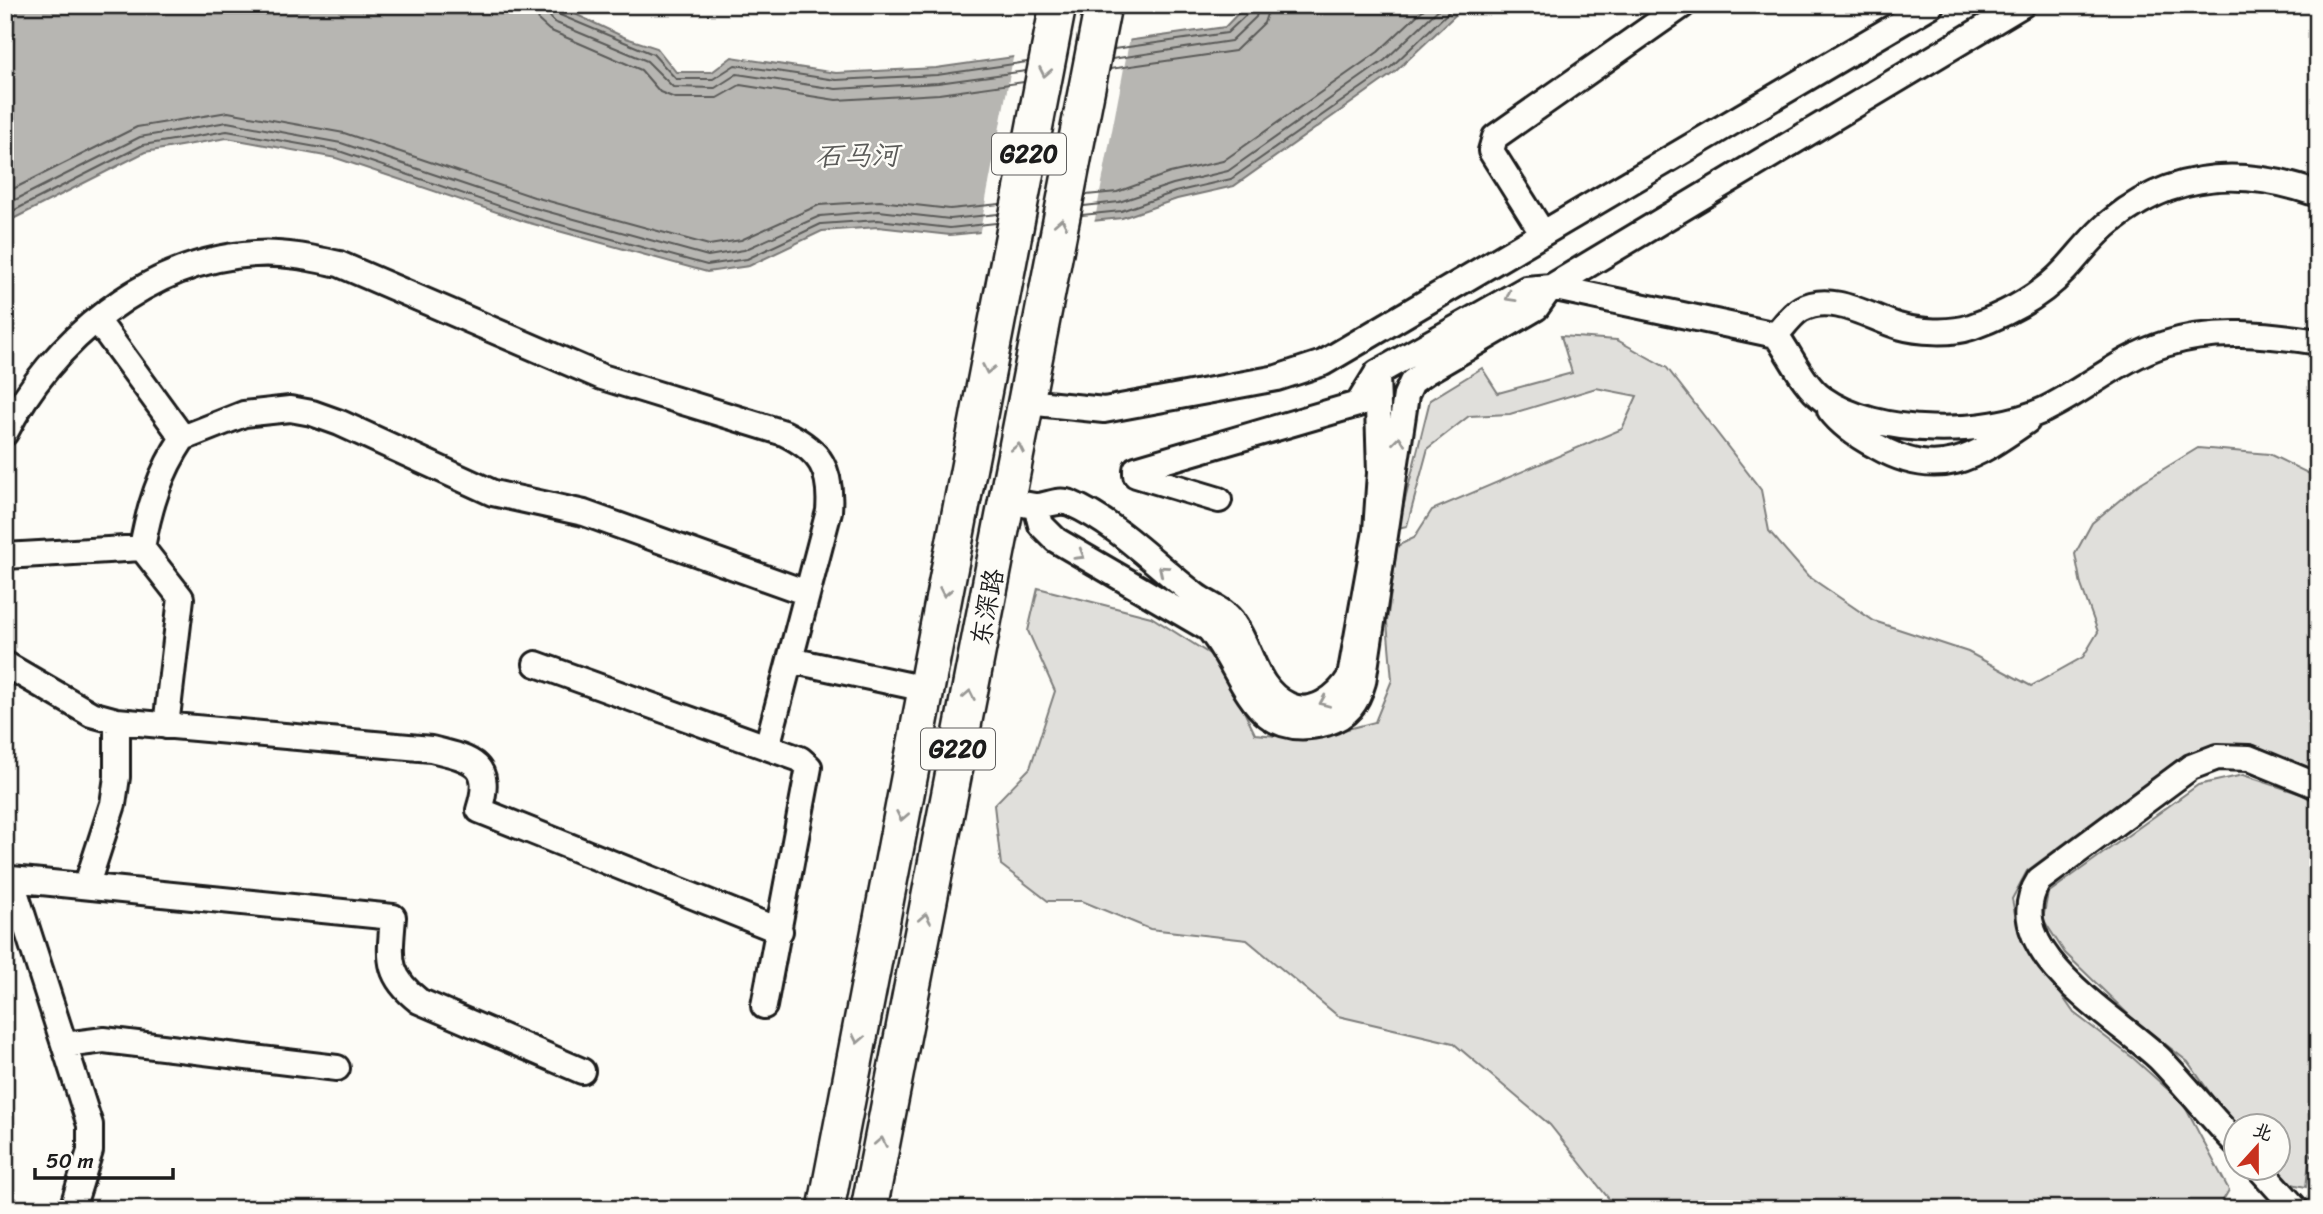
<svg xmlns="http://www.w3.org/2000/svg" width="2323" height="1214" font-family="Sriracha,'LXGW WenKai TC',sans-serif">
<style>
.green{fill:#e0dfdb;stroke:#7e7e7c;stroke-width:2}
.water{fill:#b7b6b2;stroke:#797876;stroke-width:2}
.pier{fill:#fdfcf7}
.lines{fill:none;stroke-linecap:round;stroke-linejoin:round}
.shore{stroke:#5a5a58;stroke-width:2}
.minor-casing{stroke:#1c1c1c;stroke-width:30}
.highway-casing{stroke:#1c1c1c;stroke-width:40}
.minor{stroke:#fdfcf7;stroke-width:24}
.highway{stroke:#fdfcf7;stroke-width:35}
.oneway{stroke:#989794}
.labels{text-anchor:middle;stroke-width:5;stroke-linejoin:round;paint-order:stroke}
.shield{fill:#fdfcf7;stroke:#605f5e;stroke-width:2}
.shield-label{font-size:24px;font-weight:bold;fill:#1c1c1c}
.street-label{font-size:26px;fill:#1c1c1c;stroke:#fdfcf7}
.water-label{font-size:28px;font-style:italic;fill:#5a5a58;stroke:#fdfcf7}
</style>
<rect width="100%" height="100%" fill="#fdfcf7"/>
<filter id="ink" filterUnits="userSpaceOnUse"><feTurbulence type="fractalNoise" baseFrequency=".0143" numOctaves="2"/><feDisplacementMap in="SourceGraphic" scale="14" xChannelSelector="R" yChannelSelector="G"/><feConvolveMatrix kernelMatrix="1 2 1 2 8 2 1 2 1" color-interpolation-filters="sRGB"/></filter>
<g filter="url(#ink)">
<path class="green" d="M1561,336L1617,340L1667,368L1761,490L1769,531L1808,576L1874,621L1968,652L2031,686L2083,657L2098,632L2081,585L2075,554L2092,523L2139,484L2198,448L2269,454L2318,478V775L2214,745L2177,760L2027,871L2012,899L2019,934L2074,1013L2133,1058L2183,1103L2229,1190L2218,1209H1617L1550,1125L1453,1043L1338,1016L1247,940L1150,929L1082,901H1048L1001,865L994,805L1030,768L1055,691L1028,631L1038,588L1151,617L1219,660L1255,734L1309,739L1375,722L1392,680L1387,622L1397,546L1414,538L1432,510L1622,429L1637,396L1596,388L1510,414L1469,416L1428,448L1407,526L1398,528L1430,400L1482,368L1498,393L1572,373Z
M2243,775L2301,794L2318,804V875L2315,883L2318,912V1162L2310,1153L2306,1187L2287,1183L2273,1169L2278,1168V1126L2235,1128L2188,1062L2131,1017L2065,953L2043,919L2048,893L2198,785Z"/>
<path class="water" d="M5,5H556L626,38L657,48L676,72H712L732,57L836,73L936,68L1225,27L1246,5H1466L1395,72L1234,186L1177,199L1122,218L950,235L878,227L822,231L749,266L707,272L526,222L336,158L227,138L145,152L5,223Z"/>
<path class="pier" d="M1130,37L1094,224L979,236L1014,53Z"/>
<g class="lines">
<path class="shore" d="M536,5L539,21L549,30L641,70L660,92L675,98H717L740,85L836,100L939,94L1024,82
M546,5L548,14L554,22L647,61L673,87L715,88L737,74L836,89L938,83L1026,71
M555,5L560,15L653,54L676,79H713L735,65L836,80L937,75L1027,62
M1114,49L1227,33L1248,13L1250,5
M1112,59L1231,41L1256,17L1259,5
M1110,69L1235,51L1264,23L1270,5
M5,193L137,127L228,112L344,133L534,197L709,245L741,240L819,205L880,201L950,209L1000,204
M1086,195L1117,192L1170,173L1223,161L1378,52L1428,5
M5,205L140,137L227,122L341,143L531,207L708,256L744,250L820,216L879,211L950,219L998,214
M1084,206L1119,202L1173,184L1228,171L1385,60L1443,5
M5,215L143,145L227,131L339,151L528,216L707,265L747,259L821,224L878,220L950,228L996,223
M1082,215L1121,211L1175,192L1231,179L1391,67L1456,5"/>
<g class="minor-casing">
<path id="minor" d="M1542,232L1491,151L1495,137L1683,5
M1551,287L1776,335C1790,354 1804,386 1823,399C1876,437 1987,436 2044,410C2086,390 2120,358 2165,344C2213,328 2269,334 2318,342
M1551,287L2022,5
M97,320L183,438C160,472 149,508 142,548
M1776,335C1783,327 1792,314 1801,309C1832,292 1869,317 1898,326C1919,332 1950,334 1971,327C2005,315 2040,297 2065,270C2081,253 2094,234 2113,220C2175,170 2245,168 2318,194
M1027,402L1104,410L1277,378L1323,363L1931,5
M1830,410C1842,426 1859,437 1876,446C1939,482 1974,458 2027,421
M5,433C51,341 148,260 255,254C283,252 311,258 339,264L602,377L784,433C821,451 832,470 829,511L767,747
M183,438L244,414L290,409L312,413L340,423L493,493L584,513L807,593
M1008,500C1016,502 1026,505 1034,506C1047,507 1056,498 1070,503C1118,524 1154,564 1195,595C1208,605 1224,609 1233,623C1253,651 1254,688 1288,705C1312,717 1338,697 1350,677L1376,531L1380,473L1377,373L1526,289L1551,287L1536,308L1426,372L1412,382L1406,395L1363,682C1357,703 1348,716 1326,723C1251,743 1246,673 1209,629L1056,540L1041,525L1036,506
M1219,500L1136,475V469L1358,404L1377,373
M5,556L142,548L181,598L166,726
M790,660L926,689
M5,664L91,714L117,721
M536,664L800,759L809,767L764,1006
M87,884L113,804L117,777V721L431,749C472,759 494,763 479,810L780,931
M65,1045L104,1040L337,1068
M2236,1143C2210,1116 2186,1086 2160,1059C2120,1020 1994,950 2039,880L2191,767L2217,757L2249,758L2318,786
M2259,1168L2296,1209
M72,1209L90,1151V1125L11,879L393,917C390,957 385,975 419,1001L582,1071"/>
</g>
<g class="highway-casing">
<path id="highway" d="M826,1209L1058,5
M869,1209L1103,5"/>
</g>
<use href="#minor" class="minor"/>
<use href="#highway" class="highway"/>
</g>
<defs><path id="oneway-chevron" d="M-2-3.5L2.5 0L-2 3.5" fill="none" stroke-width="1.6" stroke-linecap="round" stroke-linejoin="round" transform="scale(1.75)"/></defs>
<g class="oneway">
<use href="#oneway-chevron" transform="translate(1045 72) rotate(101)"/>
<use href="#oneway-chevron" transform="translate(1061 223) rotate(-79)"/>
<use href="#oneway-chevron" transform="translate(1510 297) rotate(150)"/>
<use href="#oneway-chevron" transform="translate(988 369) rotate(101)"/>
<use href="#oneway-chevron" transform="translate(1399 441) rotate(-83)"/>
<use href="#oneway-chevron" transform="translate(1018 448) rotate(-79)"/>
<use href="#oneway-chevron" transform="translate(1080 555) rotate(31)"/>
<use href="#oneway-chevron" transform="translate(1163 570) rotate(-140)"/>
<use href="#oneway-chevron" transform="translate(945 592) rotate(101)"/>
<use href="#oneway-chevron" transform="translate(969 695) rotate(-79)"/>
<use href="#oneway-chevron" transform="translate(1324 702) rotate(157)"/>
<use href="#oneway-chevron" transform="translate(902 816) rotate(101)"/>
<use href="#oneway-chevron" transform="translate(925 918) rotate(-79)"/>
<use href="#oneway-chevron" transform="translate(858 1039) rotate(101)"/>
<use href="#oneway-chevron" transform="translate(881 1142) rotate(-79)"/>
</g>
</g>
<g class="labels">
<g class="shield">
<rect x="992" y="133.5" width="74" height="41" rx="5"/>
<rect x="921" y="728.5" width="74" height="41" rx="5"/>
</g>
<g class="shield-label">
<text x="1029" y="162">G220</text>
<text x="958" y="757">G220</text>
</g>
<g class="street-label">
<text transform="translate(987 607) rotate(-79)" y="9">东深路</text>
</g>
<g class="water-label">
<text transform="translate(857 155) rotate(-1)" y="10">石马河</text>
</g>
</g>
<rect width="2323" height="1214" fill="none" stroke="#fdfcf7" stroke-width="28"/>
<rect x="14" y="14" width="2295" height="1186" fill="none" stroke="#1c1c1c" stroke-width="2.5" filter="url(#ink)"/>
<g transform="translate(2257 1147) rotate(21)"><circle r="33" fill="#fdfcf7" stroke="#a3a29f" stroke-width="2"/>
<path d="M0-5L12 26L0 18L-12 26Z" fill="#c8321e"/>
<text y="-10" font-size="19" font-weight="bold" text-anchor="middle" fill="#1c1c1c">北</text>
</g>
<path d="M35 1168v10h138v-10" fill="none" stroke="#1c1c1c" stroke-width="3.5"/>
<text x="46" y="1168" font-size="21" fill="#1c1c1c" stroke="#fdfcf7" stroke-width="5" paint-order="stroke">50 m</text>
</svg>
